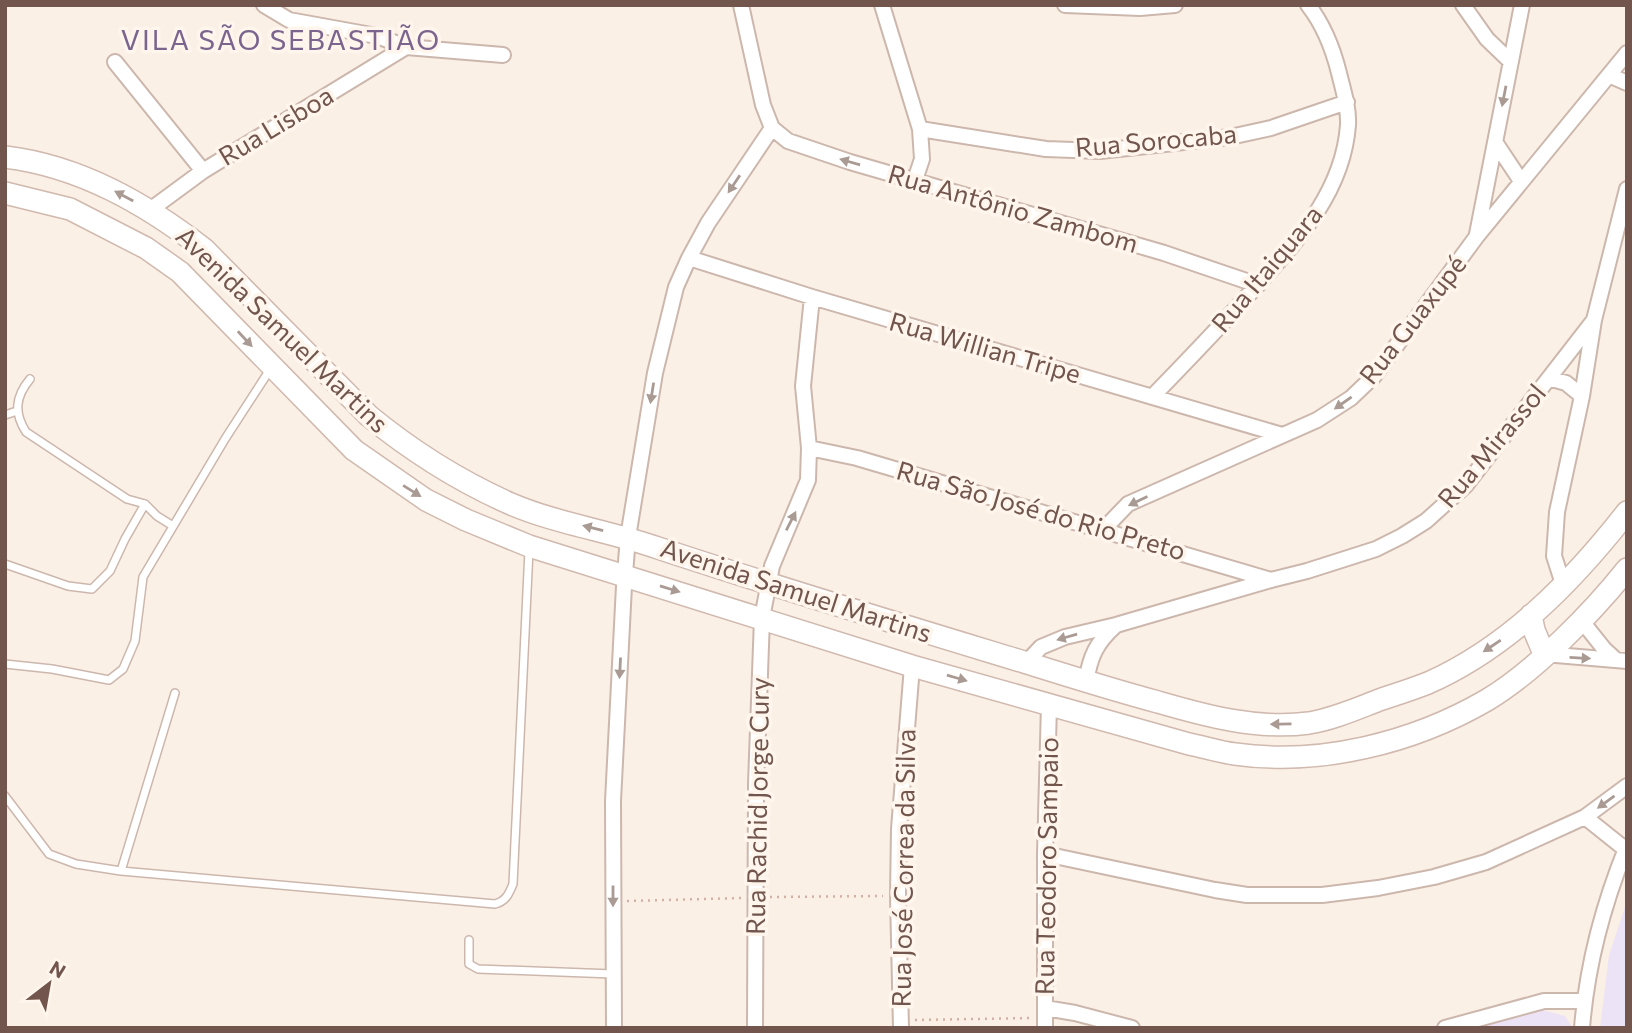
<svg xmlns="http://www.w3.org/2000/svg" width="1632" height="1033" font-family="Commissioner,sans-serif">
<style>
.education{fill:#ede3f7}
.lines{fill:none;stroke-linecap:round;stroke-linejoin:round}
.lane-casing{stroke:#ccb7ad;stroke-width:10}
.street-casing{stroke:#ccb7ad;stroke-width:18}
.secondary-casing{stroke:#d0b9ae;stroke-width:24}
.path{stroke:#d3b0a3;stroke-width:2.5;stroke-dasharray:2 5;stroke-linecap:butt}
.lane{stroke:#fff;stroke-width:7}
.street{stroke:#fff;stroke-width:14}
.secondary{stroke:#fff;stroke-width:21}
.oneway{fill:#aa9a94}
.labels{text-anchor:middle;stroke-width:7;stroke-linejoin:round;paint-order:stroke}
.street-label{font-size:26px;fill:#72564d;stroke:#fef5ec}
.neighbourhood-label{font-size:28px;letter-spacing:2px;fill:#7b658e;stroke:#fef5ec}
</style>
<rect width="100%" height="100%" fill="#fbf0e6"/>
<path class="education" d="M1627,901V1028H1600L1609,955Z
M1543,1010L1565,1016L1573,1028H1467Z"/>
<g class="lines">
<g class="lane-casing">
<path id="lane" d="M30,379C15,397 14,413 26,432L127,499L145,504L157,516L173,526
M5,415L17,411
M5,564L68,586L92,589L110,571L125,539L145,504
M5,664L52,669L109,680L123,669L135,641L143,577L225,439L271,368
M5,796L49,854L76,864L121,871L495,904C506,901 509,894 513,884L529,550
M121,871L175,693
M469,940V964L478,969L613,974"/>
</g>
<g class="street-casing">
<path id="street" d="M264,5L289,20L377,36L406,47L503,55
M741,5L763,105L772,128L788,141L850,162L1164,253L1258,285
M882,5L920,129L922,159L915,180
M1065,5L1140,8L1175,5
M1463,5L1487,39L1511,62
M115,62L203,171
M1609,75L1627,83
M920,129L1046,149L1100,151L1230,137L1271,128L1347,102
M1495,142L1521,181
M150,210L203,171L406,47
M1477,234L1522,5
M689,258L812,297L1282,435
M1549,378L1566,383L1582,396
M1152,397C1186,362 1219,328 1251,292C1295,243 1343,194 1348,125C1349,107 1343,90 1339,73C1333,49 1323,24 1308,5
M809,448L857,458L1271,580
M1103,530L1128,504L1317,420L1351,398L1374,376L1477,236L1627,53
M1564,587L1554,556L1557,512L1582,396L1594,320L1627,189
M1581,620L1605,650L1616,660
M1544,654L1627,661
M1026,663L1041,647L1065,637L1116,625L1271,580L1307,571L1376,549L1402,536L1426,521L1466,485L1594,320
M1086,682C1090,657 1096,643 1115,626
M1585,817L1625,849
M1045,854L1215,890L1247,895H1322L1378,888L1434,877L1486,862L1585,817L1627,786
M1045,1008L1075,1013L1132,1028
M614,1028L613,801L624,586L628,537L655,373L676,287L689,258L708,223L772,128
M755,1028L756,784L762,618L772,566L808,480L809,448L803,386L812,297
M901,1028L898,896L899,829L912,666
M1045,1028V854L1049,705
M1445,1028L1544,1001H1584
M1582,1028C1587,965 1603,905 1627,846"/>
</g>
<g class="secondary-casing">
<path id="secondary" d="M5,157C80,166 146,204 204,249L369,416C413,452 459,481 511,504C558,524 610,531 658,548C779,588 902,625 1024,662C1069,676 1113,690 1158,702C1206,716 1258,730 1309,723C1334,719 1358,708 1382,699C1397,694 1413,689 1428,683C1509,647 1573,581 1627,512
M5,193L70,209L146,248L180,272L354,450L426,500L466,520L529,546L912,666L1189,744C1204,747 1220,752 1235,754C1320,766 1413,743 1487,700C1534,672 1593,612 1627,569
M1531,615L1534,630L1544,654"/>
</g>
<path class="path" d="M770,897L883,896
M627,901L743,898
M915,1020L1031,1018"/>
<use href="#lane" class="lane"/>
<use href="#street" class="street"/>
<use href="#secondary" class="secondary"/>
</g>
<defs><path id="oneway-solid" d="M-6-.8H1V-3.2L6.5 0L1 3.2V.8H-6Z" transform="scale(1.75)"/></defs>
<g class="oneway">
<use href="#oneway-solid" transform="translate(1504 96) rotate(101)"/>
<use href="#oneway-solid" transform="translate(850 162) rotate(-164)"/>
<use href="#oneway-solid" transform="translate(734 184) rotate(124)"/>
<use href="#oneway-solid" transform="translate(124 196) rotate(-152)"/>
<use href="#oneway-solid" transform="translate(245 339) rotate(47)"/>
<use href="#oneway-solid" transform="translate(652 393) rotate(99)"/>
<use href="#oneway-solid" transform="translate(1343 403) rotate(145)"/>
<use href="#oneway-solid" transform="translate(412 491) rotate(32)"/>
<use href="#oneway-solid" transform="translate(1138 501) rotate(154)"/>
<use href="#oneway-solid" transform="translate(791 521) rotate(-63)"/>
<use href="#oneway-solid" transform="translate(593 528) rotate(-166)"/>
<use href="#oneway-solid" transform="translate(670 589) rotate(17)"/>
<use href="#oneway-solid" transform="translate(1067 637) rotate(164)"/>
<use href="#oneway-solid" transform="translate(1492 646) rotate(146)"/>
<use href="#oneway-solid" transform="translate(1580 658) rotate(3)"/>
<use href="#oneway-solid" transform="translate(620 668) rotate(93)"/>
<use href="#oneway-solid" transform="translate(957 678) rotate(16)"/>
<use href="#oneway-solid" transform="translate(1281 724) rotate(179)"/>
<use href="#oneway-solid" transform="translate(1606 802) rotate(144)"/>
<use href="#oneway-solid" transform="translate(613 896) rotate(90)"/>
</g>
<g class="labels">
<g class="street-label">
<text transform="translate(276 126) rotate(-31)" y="9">Rua Lisboa</text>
<text transform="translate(1156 141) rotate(-5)" y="9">Rua Sorocaba</text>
<text transform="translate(1013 209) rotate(16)" y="9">Rua Antônio Zambom</text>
<text transform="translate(1267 269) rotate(-50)" y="9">Rua Itaiquara</text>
<text transform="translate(1413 320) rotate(-52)" y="9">Rua Guaxupé</text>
<text transform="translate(282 330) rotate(44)" y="9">Avenida Samuel Martins</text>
<text transform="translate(985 348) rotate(16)" y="9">Rua Willian Tripe</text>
<text transform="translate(1492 446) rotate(-50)" y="9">Rua Mirassol</text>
<text transform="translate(1041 511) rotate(16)" y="9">Rua São José do Rio Preto</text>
<text transform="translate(796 591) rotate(18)" y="9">Avenida Samuel Martins</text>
<text transform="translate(758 806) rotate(-89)" y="9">Rua Rachid Jorge Cury</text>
<text transform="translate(1047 866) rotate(-89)" y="9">Rua Teodoro Sampaio</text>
<text transform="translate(904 868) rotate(-89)" y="9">Rua José Correa da Silva</text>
</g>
<g class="neighbourhood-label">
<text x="281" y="50">VILA SÃO SEBASTIÃO</text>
</g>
</g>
<rect width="1632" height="1033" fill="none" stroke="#72564d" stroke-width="14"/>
<g transform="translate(49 984) rotate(31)" stroke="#fef5ec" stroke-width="5" paint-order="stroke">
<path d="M0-5L12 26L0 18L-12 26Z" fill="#72564d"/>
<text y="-10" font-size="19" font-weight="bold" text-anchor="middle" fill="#72564d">N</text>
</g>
</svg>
